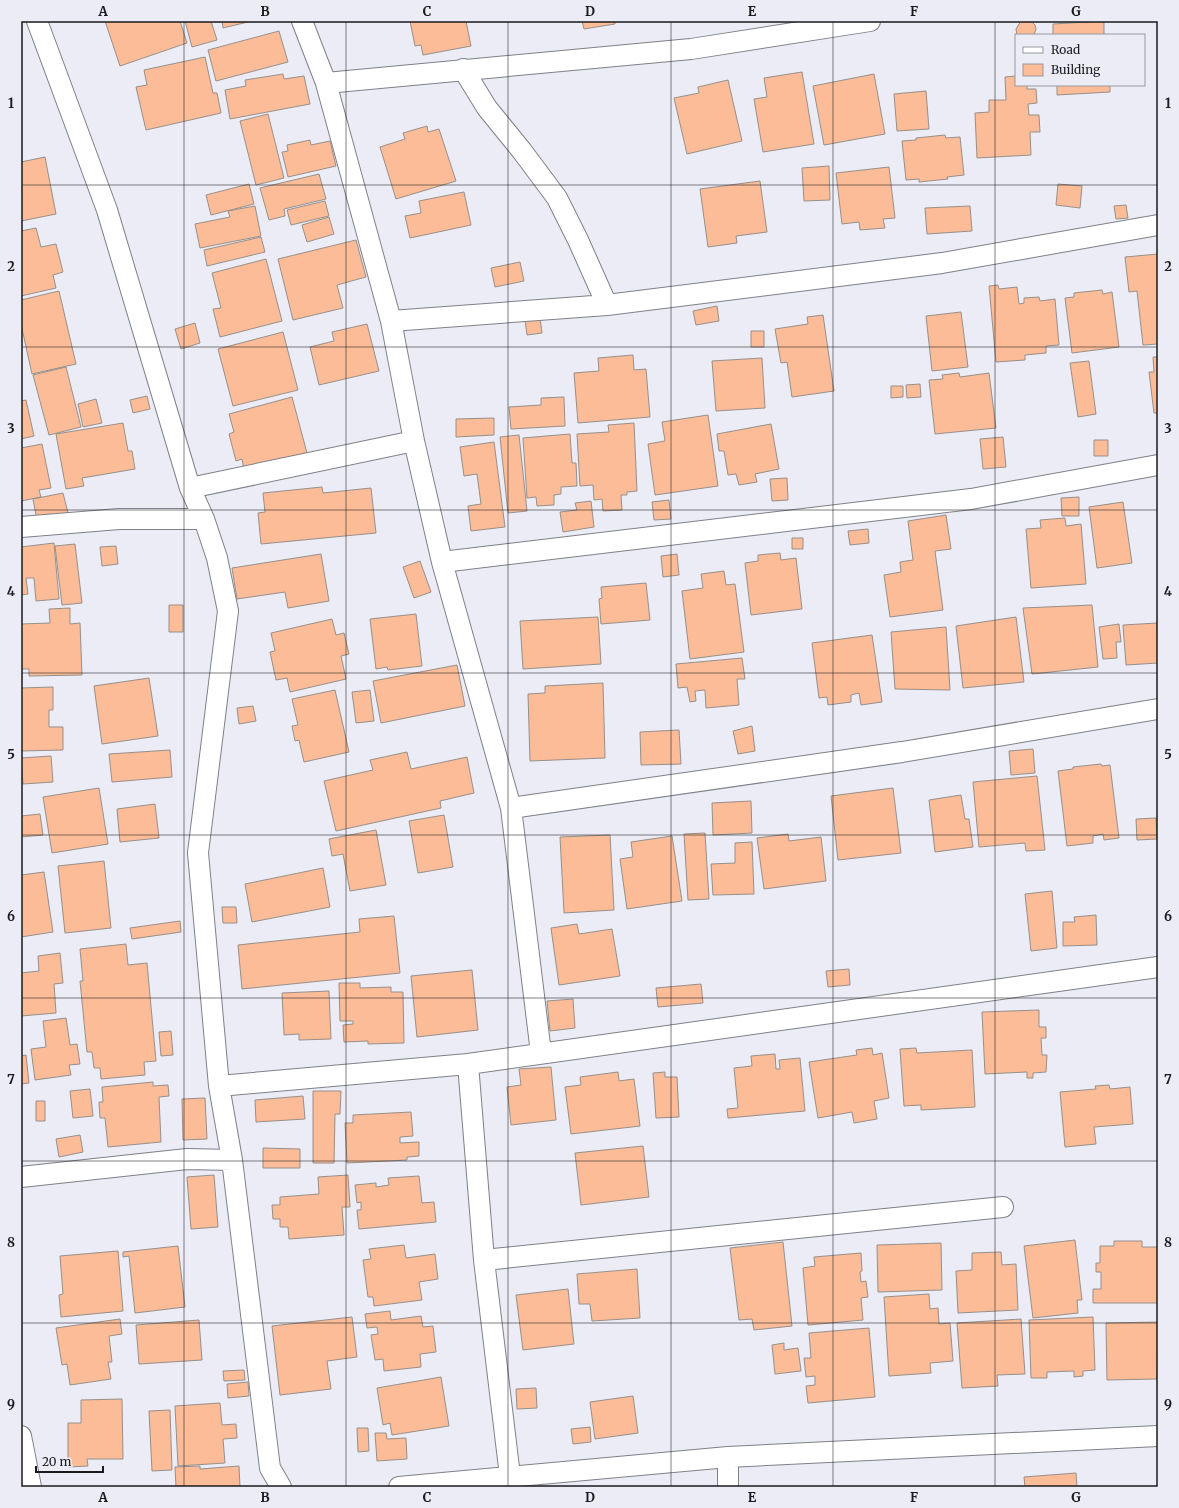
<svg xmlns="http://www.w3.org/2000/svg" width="1179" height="1508" font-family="Merriweather,serif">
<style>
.building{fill:#fbbc97;stroke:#988f8a}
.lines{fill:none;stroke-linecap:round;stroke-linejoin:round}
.minor-casing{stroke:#7f8088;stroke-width:22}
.minor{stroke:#fff;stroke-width:20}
.grid{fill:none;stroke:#1a1a1d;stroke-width:1;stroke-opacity:0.55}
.neatline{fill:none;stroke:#1a1a1d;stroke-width:1.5}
.grid-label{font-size:13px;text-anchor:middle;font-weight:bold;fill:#1a1a1d}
</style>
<rect width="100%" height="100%" fill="#ebecf5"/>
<path class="building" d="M105,21H180L187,43L120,66Z
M185,21H211L217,40L192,47Z
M222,21H252L223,28Z
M410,21H466L471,46L423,55L421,45L415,46Z
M582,21H615V24L584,29Z
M1021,21H1031L1035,25L1036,29L1034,35H1017L1016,29Z
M1104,21V34L1108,35H1053V24Z
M279,31L288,62L216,81L208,50Z
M205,57L213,93H217L221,113L146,130L136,87L147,85L144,70Z
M802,72L814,144L763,152L754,99L767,97L764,78Z
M283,74L284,79L304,76L310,104L230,119L225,90L246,86L245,80Z
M874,74L885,134L824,145L813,86Z
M1016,76V85H1027V89H1036L1037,103L1028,104L1029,115H1039L1040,132H1030L1031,155L977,158L975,113L989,112V100H1006L1005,77Z
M728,80L742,141L687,154L674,98L699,93L698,87Z
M1057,85H1110V92L1057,95Z
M926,91L929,129L897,131L894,94Z
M268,114L284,178L256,185L240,121Z
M427,126L428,132L439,129L456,181L396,199L380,147L405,139L403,133Z
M945,135L946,138L960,137L964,175L947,177L948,179L919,182V179L906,180L902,141L916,140V138Z
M310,140L311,145L330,141L336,166L288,177L282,152L288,151L287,145Z
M45,157L56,214L21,221V162Z
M829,166L830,200L804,201L802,168Z
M889,167L895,218L883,219L885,228L860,230L859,222L842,224L836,173Z
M319,174L326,199L284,209L285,216L269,220L260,188Z
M760,181L767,232L736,236L737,243L708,247L700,189Z
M249,184L254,204L211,215L206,195Z
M1058,184L1082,186L1080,208L1056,205Z
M464,192L471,225L410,238L405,216L421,213L419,201Z
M325,201L329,216L291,225L287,210Z
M1126,205L1128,218L1116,219L1114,206Z
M255,206L261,236L200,248L195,224L230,217L228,211Z
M970,206L972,231L927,234L925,208Z
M329,217L334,234L307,242L302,225Z
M36,228L41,247L56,244L63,272L53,275L56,288L21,296V231Z
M261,237L265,252L207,266L204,250Z
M356,240L366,277L337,285L343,308L293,320L278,259Z
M1158,254V344L1143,345L1137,291L1129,292L1125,257Z
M266,259L282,321L220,337L213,309L221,308L212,273Z
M520,262L524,281L495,287L491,268Z
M998,285L999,289L1017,287L1019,304L1024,303V298L1039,297L1040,301L1055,299L1059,345L1046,346V353L1025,355V360L996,362L989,286Z
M1102,290L1103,294L1112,292L1119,347L1072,353L1065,298L1074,297V293Z
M59,291L76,364L32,374L21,324V300Z
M717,306L719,321L696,325L693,311Z
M961,312L968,367L932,371L926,316Z
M823,315L834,391L792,397L787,362L781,363L775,329L808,324L807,317Z
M540,318L542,333L527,335L525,320Z
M195,323L200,343L181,349L175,329Z
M367,324L379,371L319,385L310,347L334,341L332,332Z
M751,331H764V347H751Z
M283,332L298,390L233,406L218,349Z
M633,355L634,370L646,369L650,417L578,423L574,373L599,371L598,358Z
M1153,357H1158V413H1154L1149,372H1154Z
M762,358L765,408L716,411L712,361Z
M1089,361L1096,414L1078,417L1070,363Z
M66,367L81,427L49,435L33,375Z
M959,373L960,377L989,373L996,428L935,434L929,380L943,379L942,375Z
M920,384L921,397L907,398L906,385Z
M891,386H903V397L891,398Z
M147,396L150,409L133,413L130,400Z
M292,397L307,453L244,470L242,459L236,461L229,434L234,432L229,414Z
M564,397L565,426L511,429L509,407L541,405V398Z
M96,399L102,423L83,427L78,404Z
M26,400L34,436L21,439V401Z
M708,415L718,486L655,495L648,444L665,441L662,422Z
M494,418V435L456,437V419Z
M123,423L128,451H132L135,469L82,478L84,486L66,489L56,434Z
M634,423L637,491L627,492V495H621L622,510L603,511L602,499L594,500L593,485L580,486L577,434L609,432L608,425Z
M771,424L779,469L755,474L757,482L739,485L736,474L728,475L724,451H719L717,434Z
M570,434L572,463H576L577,486L561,487V494L554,495V505L537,506L536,497L527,498L523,438Z
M519,435L527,511L508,513L500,437Z
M1003,437L1006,467L983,469L980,439Z
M1094,440H1108V456H1094Z
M494,442L505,527L471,531L468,506L481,504L477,474L464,476L460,447Z
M42,444L51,488L39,490L41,497L21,501V448Z
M787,478L788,500L772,501L770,479Z
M322,487L323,493L371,488L376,533L261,544L258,513L265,512L263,493Z
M63,493L68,513L37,520L33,499Z
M1079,497V516H1062L1061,498Z
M669,500L671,519L654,520L652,502Z
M591,501L594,527L563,532L560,512L577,510L575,503Z
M1123,502L1132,563L1097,568L1089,507Z
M946,515L951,549L935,551L943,610L890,617L884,575L901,572L900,562L913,560L908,521Z
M1065,518L1066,526L1081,524L1086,584L1031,588L1026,529L1041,528L1040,520Z
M868,529L869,543L850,545L848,531Z
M792,538H803V549H792Z
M54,543L59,599L36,601L34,578H26L28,594L21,595V547Z
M75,544L82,603L62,605L55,546Z
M116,546L118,564L102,566L100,547Z
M780,553L781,560L796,558L802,609L751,615L745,563L758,561V555Z
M321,554L329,601L288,608L285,592L237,599L232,568Z
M677,554L679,575L663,577L661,556Z
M420,561L431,592L414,598L403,567Z
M724,571L726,585L735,584L744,652L690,659L682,591L703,588L701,574Z
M646,583L650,620L601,624L599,599L602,598L601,587Z
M169,605H183V632H169Z
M1092,605L1098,667L1032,674L1023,608Z
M70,608V624L80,623L82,675L29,676V669H21V624L50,623L49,609Z
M416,614L422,666L388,670L387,667L376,669L370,619Z
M598,617L601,664L523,669L520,621Z
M1016,617L1024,682L963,688L956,626Z
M332,619L336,635L344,633L349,654L341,656L346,679L290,692L287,678L276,680L270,652L275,651L271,633Z
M1157,623L1158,663L1126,665L1123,625Z
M1119,624L1121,642H1116L1117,658L1103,659L1099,627Z
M946,627L950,690L895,689L891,632Z
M872,635L882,702L861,705L859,693L851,695V702L828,705L827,697L819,698L812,643Z
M742,658L745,679H737L739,705L706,708L705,690L695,691L696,701L690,702L687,687L678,688L676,664Z
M457,665L465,706L381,723L373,681Z
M149,678L158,736L102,744L94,686Z
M603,683L605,758L530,761L528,694L545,693V686Z
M53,687V710H49V727H63V750L21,751V688Z
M335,690L349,752L304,762L299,740L295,741L292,726L298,725L292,699Z
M370,690L374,721L356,723L352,692Z
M253,706L256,721L239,724L237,708Z
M752,726L755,751L738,754L733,731Z
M679,730L681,764L641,765L640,732Z
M1033,749L1035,773L1011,775L1009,751Z
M170,750L172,777L112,782L109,754Z
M407,752L411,769L467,757L474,793L440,801L441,808L336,831L324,781L373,770L370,760Z
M51,756L53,782L23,784L21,758Z
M1101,764L1102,766L1110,765L1119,838L1104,840L1103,834L1093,836V843L1067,846L1058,771L1073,769V767Z
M1037,776L1045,850L1026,851L1025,843L979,847L973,782Z
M99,788L108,844L52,853L43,797Z
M893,788L901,853L838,860L831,796Z
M961,795L965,819H969L973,847L935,852L929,800Z
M751,801L752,833L713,835L712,803Z
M155,804L159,838L120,842L117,809Z
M40,814L43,835L21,837V816Z
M444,815L453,867L418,873L409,821Z
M1156,818L1157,839L1137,840L1136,819Z
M376,830L386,885L350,891L343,854L332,856L329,839Z
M705,833L709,899L688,900L684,834Z
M788,834L789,841L821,837L826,881L764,889L757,838Z
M610,835L614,910L564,913L560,837Z
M672,836L682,901L627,909L620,859L633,857L631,842Z
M752,842L754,894L713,895L711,864L735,863V843Z
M104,861L111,928L65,933L58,866Z
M323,868L330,907L252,922L245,884Z
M44,872L53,932L21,937V875Z
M1052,891L1057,948L1031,951L1025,894Z
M222,907H236L237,923H223Z
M1096,915L1097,945L1063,946V922H1075L1074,917Z
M394,916L400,973L242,989L238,945L360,932L359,919Z
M180,921L181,932L132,939L130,928Z
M577,924L579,934L612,929L620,976L559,985L551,928Z
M126,944L128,965L147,963L156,1061L144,1062L145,1075L101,1079L100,1068H94L92,1052H87L80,981H83L80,949Z
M60,953L63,983L54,984L56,1013L21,1016V973L39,971L38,956Z
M849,969L850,985L828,987L826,971Z
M472,970L478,1030L417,1037L411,976Z
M339,983H360V988L391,987V992H403L404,1043L368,1044V1041L344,1042L343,1025L353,1024V1021H340Z
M701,984L703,1003L658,1007L656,988Z
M329,991L331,1039L299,1040V1034L284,1035L282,993Z
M573,999L575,1028L550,1031L547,1001Z
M1039,1010V1027H1046V1038H1041L1042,1055H1047L1046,1072L1033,1073V1078H1027V1072L985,1074L982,1012Z
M66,1018L70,1045L77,1044L80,1064L69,1065L71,1075L35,1080L31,1049L46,1047L43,1021Z
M171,1031L173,1055L161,1056L159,1032Z
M872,1048L873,1055L882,1053L889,1098L874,1101L877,1119L854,1123L852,1112L818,1118L809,1062L857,1055L856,1050Z
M916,1048L917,1053L972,1050L975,1107L921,1110V1105L904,1106L900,1049Z
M775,1054L776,1069H780L779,1060L800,1058L805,1111L728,1118L727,1109L738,1108L734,1068L752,1066L751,1056Z
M26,1055L29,1083L21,1084V1056Z
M551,1067L556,1120L511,1125L507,1087L521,1085L519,1069Z
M618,1072L619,1081L634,1079L640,1126L571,1134L565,1087L581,1085L580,1077Z
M665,1072V1077H677L679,1117L656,1118L653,1073Z
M153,1082V1086L168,1085L169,1096L159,1097L161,1142L108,1147L105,1118H100L99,1102H103L102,1087Z
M1109,1085L1110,1089L1130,1087L1133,1124L1094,1127L1096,1144L1065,1147L1060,1092L1096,1089L1095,1086Z
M90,1089L93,1116L73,1118L70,1091Z
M313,1091H341L340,1114H335L334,1163H313Z
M303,1096L305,1119L256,1122L255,1100Z
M205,1098L207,1139L183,1140L182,1099Z
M36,1101H45V1121H36Z
M411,1112L413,1136L400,1137V1143L419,1142V1156L407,1157V1160L347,1163L345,1123H353V1115Z
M80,1135L83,1152L59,1157L56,1139Z
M643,1146L649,1197L581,1205L575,1153Z
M263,1148L300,1149V1168H263Z
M214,1175L218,1227L191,1229L187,1177Z
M348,1175L350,1207H342L344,1235L289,1239L288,1227H280V1219H273L272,1205H280V1197L319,1194L318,1177Z
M419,1176L422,1203L434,1202L436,1222L359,1229L357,1210H361V1202L357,1203L355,1185L376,1183V1187L389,1185L388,1178Z
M1075,1240L1082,1300H1077L1078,1313L1033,1318L1024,1246Z
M1114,1241H1142V1247H1158V1303H1093V1289H1101V1272H1096V1263H1100V1246H1114Z
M783,1242L792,1326L754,1330L752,1319L739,1320L730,1248Z
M941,1243L942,1290L878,1292L877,1245Z
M404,1245L406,1258L435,1254L438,1279L419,1282L422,1300L374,1306L373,1297H368L363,1260L371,1259L369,1249Z
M178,1246L185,1307L135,1313L129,1256L123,1257V1252Z
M118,1251L123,1311L61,1317L59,1295L63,1294L60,1256Z
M1001,1252L1002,1265L1016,1264L1018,1310L958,1313L956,1271L972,1270V1253Z
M861,1253L862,1271L860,1272L861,1282L866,1281L868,1297L861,1298L863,1320L808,1325L803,1268L815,1266L814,1257Z
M637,1269L640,1318L592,1321L590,1304H579L577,1274Z
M568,1289L574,1344L523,1350L516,1295Z
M929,1294L930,1309L938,1308L939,1324L950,1323L953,1361L930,1363L931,1373L889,1376L884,1297Z
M390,1311L391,1320L421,1316L423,1327L433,1326L436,1352L420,1354L421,1367L384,1371L383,1359L375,1360L371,1335L378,1334L377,1327L367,1328L365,1314Z
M352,1317L357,1357L327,1361L331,1389L280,1395L272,1326Z
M1093,1317L1095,1370L1083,1371V1376L1074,1377V1371L1047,1372V1378H1031L1029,1320Z
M120,1319L122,1334L109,1336L112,1362H108L111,1379L70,1385L67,1364L62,1365L56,1328Z
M1021,1319L1025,1374L997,1375L998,1386L962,1388L957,1323Z
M199,1320L202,1360L139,1364L136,1325Z
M1158,1322L1157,1379L1107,1380L1106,1323Z
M869,1328L875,1397L808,1403L806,1386L815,1385V1376L806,1377L804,1358H811L809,1333Z
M784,1343V1350L798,1348L801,1371L775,1374L772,1345Z
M244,1370L245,1380L224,1381L223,1371Z
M441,1377L449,1426L392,1435L390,1423L383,1425L377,1388Z
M248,1382L249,1396L228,1398L227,1384Z
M536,1388L537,1408L517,1409L516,1389Z
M633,1396L638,1433L595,1439L590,1402Z
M122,1399L123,1459H87L88,1466L68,1467V1423H81V1400Z
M220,1403L222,1425L236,1424L237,1438L223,1439L225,1463L178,1466L175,1406Z
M170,1410L172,1470L152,1471L149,1411Z
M590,1427L591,1442L573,1444L571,1429Z
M357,1428H368L369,1451L358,1452Z
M375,1433H386L387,1439L406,1438L407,1459L377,1461Z
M200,1466V1469L239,1466L240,1487H176L175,1467Z
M1076,1473L1077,1487H1025L1024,1477Z"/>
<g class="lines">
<g class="minor-casing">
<path id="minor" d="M37,21L107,210L190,488L204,519L217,558L228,611L198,853L219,1086L232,1160L270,1468L281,1487
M302,21L326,83L391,321L414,441L442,562L511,808L541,1053
M463,69L487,108L522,151L557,198L578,240L607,305
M326,83L691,49L870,21
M391,321L607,305L942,263L1158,225
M190,488L414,441
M21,527L119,519H204
M442,562L971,499L1158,465
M511,808L902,752L1158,709
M468,1064L484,1260L510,1476
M219,1086L468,1064L1158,967
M21,1177L187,1159L232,1160
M484,1260L1003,1207
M21,1436L31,1487
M399,1487L728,1457L1158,1436
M728,1487V1457"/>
</g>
<use href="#minor" class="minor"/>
</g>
<path class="grid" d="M184,21V1487M346,21V1487M508,21V1487M671,21V1487M833,21V1487M995,21V1487M21,185H1158M21,347H1158M21,510H1158M21,673H1158M21,835H1158M21,998H1158M21,1161H1158M21,1323H1158"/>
<rect width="1179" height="1508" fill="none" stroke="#ebecf5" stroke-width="44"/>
<rect x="1015" y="34" width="130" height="52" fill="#ebecf5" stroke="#97989f"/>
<rect x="1023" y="47" width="20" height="6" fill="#ffffff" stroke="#97989f"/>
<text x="1051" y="54" font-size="12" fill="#1a1a1d">Road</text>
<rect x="1023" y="64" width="20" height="12" fill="#fbbc97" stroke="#97989f"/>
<text x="1051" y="74" font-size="12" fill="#1a1a1d">Building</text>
<path d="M36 1466v6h67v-6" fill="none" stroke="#1a1a1d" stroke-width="2"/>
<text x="42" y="1466" font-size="12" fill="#1a1a1d" stroke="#ebecf5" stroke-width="3" paint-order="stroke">20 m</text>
<rect x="22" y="22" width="1135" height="1464" class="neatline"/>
<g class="grid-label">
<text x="103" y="16">A</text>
<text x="265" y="16">B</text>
<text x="427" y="16">C</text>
<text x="590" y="16">D</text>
<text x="752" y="16">E</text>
<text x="914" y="16">F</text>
<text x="1076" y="16">G</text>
<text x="11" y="108">1</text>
<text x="1168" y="108">1</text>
<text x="11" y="271">2</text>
<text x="1168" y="271">2</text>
<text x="11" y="433">3</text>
<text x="1168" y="433">3</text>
<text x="11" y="596">4</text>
<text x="1168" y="596">4</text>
<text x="11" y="759">5</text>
<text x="1168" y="759">5</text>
<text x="11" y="921">6</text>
<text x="1168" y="921">6</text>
<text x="11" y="1084">7</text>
<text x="1168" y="1084">7</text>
<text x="11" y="1247">8</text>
<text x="1168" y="1247">8</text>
<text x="11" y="1409">9</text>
<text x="1168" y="1409">9</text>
<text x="103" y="1502">A</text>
<text x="265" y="1502">B</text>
<text x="427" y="1502">C</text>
<text x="590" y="1502">D</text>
<text x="752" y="1502">E</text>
<text x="914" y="1502">F</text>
<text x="1076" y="1502">G</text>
</g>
</svg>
